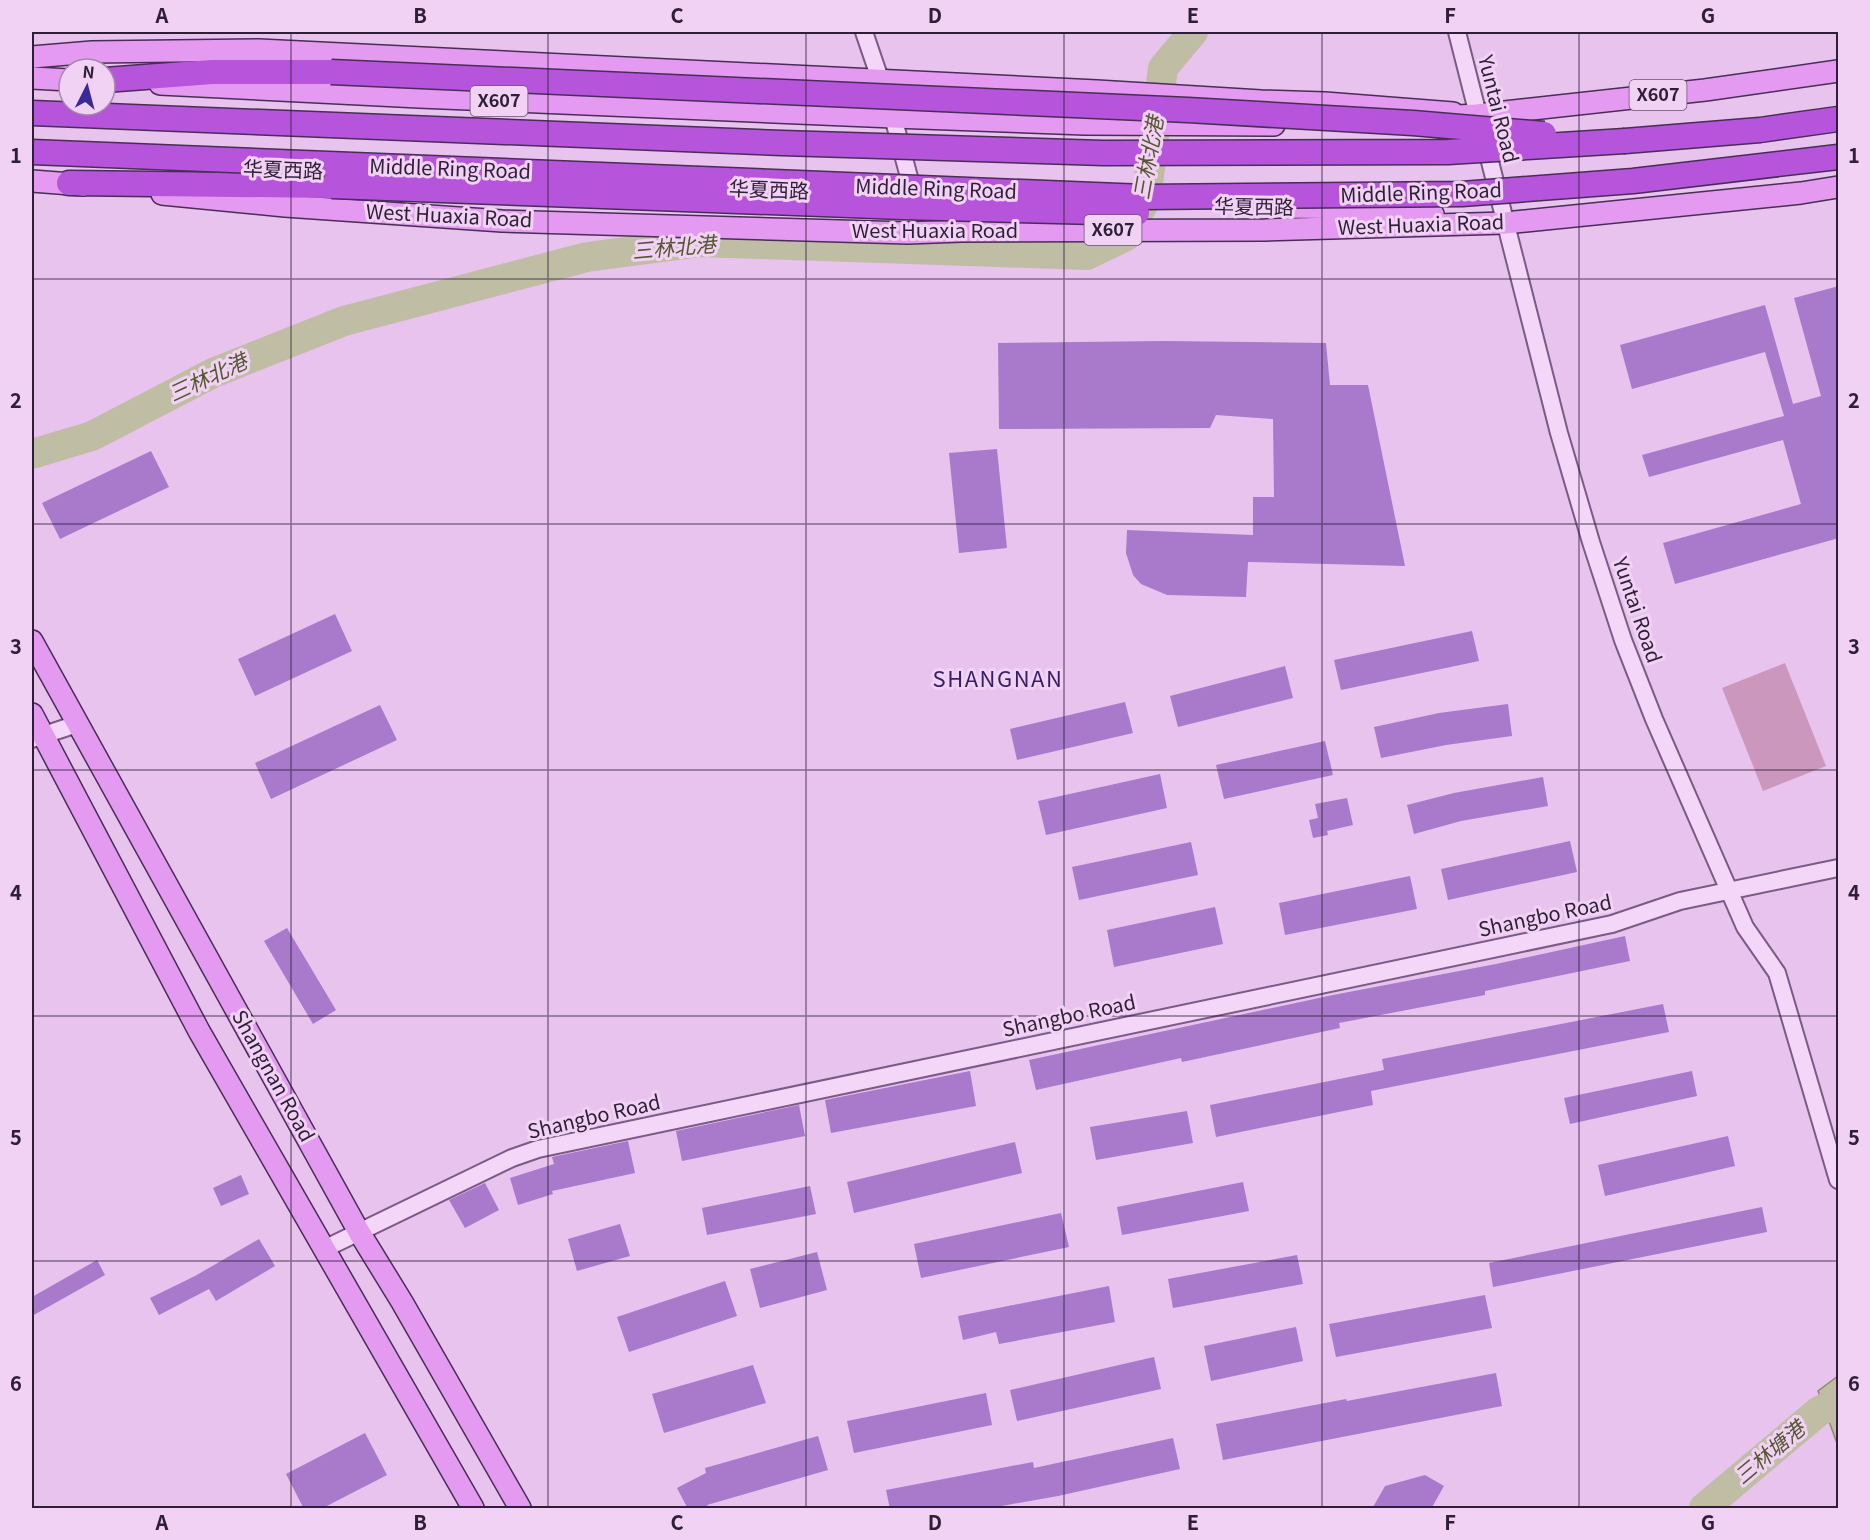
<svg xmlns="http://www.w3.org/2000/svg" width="1870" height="1540" font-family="Georgia,'Noto Sans SC',serif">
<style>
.green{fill:#cb97bd}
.water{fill:#c0bda5;stroke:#8e8b6c;stroke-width:1.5}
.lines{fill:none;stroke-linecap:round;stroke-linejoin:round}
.river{stroke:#c0bda5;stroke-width:30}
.building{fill:#a979cb}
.minor-casing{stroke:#7a5a87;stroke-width:20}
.major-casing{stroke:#472e55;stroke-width:24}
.highway-casing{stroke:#472e55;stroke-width:27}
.minor{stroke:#f4d6f8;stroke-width:16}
.major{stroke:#e49af1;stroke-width:21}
.highway{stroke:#b754dc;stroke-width:24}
.highway-bridge-casing{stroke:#472e55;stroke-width:27;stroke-linecap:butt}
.highway-bridge{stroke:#b754dc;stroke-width:24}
.grid{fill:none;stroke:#2e1e37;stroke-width:1.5;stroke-opacity:0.55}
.labels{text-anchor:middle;stroke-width:6;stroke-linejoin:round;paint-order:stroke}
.shield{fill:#f1d2f5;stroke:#685470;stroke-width:1.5}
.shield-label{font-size:18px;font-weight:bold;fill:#2e1e37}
.street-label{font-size:20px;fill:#2e1e37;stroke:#f1d2f5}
.water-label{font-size:21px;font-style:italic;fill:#53572d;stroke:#f1d2f5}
.quarter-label{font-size:22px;letter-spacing:1.5px;fill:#381e64;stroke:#f1d2f5}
.neatline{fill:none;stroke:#2e1e37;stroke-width:2}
.grid-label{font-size:20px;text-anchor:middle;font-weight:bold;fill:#2e1e37}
</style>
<rect width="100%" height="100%" fill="#e8c3ee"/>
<path class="green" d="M1785,663L1826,766L1763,791L1722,688Z"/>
<path class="water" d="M1838,1376V1446L1818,1391Z"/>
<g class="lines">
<path class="river" d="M32,454L92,436L213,373L344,321L587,257L701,242L1087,255L1126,236L1146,199L1163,68L1193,32
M1704,1508L1818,1412L1838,1401"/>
</g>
<path class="building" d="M1839,286V538L1675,584L1663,543L1801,504L1783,440L1649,477L1642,455L1784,416L1765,352L1632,389L1620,345L1765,305L1793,404L1821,396L1794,298Z
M1163,341L1326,343L1330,385H1368L1405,566L1248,562L1246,597L1167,595L1141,584L1133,575L1126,553L1127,530L1253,535V497H1274L1273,419L1216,415L1210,428L999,429L998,343Z
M997,449L1007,548L959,553L949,453Z
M151,451L169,487L60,539L42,503Z
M335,614L352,651L255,696L238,659Z
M1472,631L1479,661L1341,690L1334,660Z
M1285,666L1293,698L1178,727L1170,696Z
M1125,702L1133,733L1017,760L1010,729Z
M1508,704L1512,736L1446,745L1381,758L1374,727L1439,713Z
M380,705L397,740L271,799L255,763Z
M1325,741L1333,775L1224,799L1216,765Z
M1160,774L1167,808L1046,835L1038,801Z
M1543,777L1548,806L1461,821L1414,834L1407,805L1454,793Z
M1347,798L1353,825L1327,831L1328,835L1313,838L1309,820L1318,818L1315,804Z
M1570,841L1577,872L1448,900L1441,869Z
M1191,842L1198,875L1079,900L1072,867Z
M1410,876L1417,909L1285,935L1279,903Z
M1215,907L1223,944L1114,967L1107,930Z
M287,928L336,1010L313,1024L264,941Z
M1625,936L1630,961L1485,991V995L1339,1023L1340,1028L1182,1062L1181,1058L1036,1090L1029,1060L1333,995L1496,964Z
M1663,1004L1669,1032L1371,1091L1373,1105L1216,1137L1210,1105L1384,1070L1382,1059Z
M970,1071L976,1106L831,1133L825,1100Z
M1692,1071L1697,1096L1570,1124L1564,1098Z
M799,1105L805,1136L682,1161L676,1131Z
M1187,1111L1193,1143L1096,1160L1090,1127Z
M1728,1136L1735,1166L1605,1196L1598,1165Z
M628,1141L635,1173L552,1191L553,1194L518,1205L510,1178L554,1164L552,1157Z
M1015,1142L1022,1173L854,1213L847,1182Z
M241,1175L249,1194L221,1206L213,1188Z
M1243,1182L1249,1211L1122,1235L1117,1207Z
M485,1183L499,1210L465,1228L449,1200Z
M810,1186L816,1214L707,1235L702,1208Z
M1762,1207L1767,1232L1493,1287L1489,1263Z
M1061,1213L1069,1247L921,1278L914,1244Z
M620,1224L630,1256L577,1271L568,1239Z
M259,1239L275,1266L216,1301L209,1289L159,1315L150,1298L195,1276Z
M817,1252L827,1290L760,1308L750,1269Z
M1297,1255L1303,1284L1173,1308L1168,1279Z
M97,1260L105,1275L32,1316V1297Z
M725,1281L737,1316L629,1352L617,1317Z
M1109,1286L1115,1322L999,1344L996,1332L963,1340L958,1316Z
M1485,1295L1492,1328L1336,1357L1329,1324Z
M1296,1327L1303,1361L1211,1381L1204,1346Z
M1154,1357L1161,1389L1017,1421L1010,1390Z
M753,1365L766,1403L664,1433L652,1394Z
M1496,1373L1502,1406L1223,1460L1216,1424L1346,1399L1347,1401Z
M986,1393L992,1425L854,1453L847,1421Z
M365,1433L387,1475L321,1509H304L286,1474Z
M818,1436L828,1470L707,1505L709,1509H688L677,1488L706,1473L705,1468Z
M1173,1438L1180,1469L1058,1496L985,1509H890L886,1490L1033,1462L1034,1468Z
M1425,1475L1444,1486L1431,1509H1372L1385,1486Z"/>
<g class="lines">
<g class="minor-casing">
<path id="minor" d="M864,32L893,117L914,196
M1457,32L1559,433L1591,542L1623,640L1654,719L1745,927L1777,973L1838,1180
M32,739L77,724
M324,1249L512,1158L538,1149L1612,924L1680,901L1838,868"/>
</g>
<g class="major-casing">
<path id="major" d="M32,57L92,52L259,50L1097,91L1261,101L1325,103L1453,113
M32,78L69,80
M160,84L419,97L893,117L1085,124L1274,125
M1437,117L1477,115L1705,90L1838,71
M32,181L84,185
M162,194L285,206L502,221L908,233L961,231L1265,230L1505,223L1801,193L1838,187
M1275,207L1381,208L1433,214
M32,641L359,1232L402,1302L520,1508
M32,714L199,1031L473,1508"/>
</g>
<g class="highway-casing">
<path id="highway" d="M105,80L212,72H331
M1625,141L1760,130L1838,119
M69,183L332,186"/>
</g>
<use href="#minor" class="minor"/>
<use href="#major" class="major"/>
<use href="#highway" class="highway"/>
<g class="highway-bridge-casing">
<path id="highway-bridge" d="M331,72L1188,110L1413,123L1544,134
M32,113L782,143L1103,153L1448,152L1625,141
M32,152L1144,197L1462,194L1633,181L1838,157
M332,186L902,207L1137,213"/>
</g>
<use href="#highway-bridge" class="highway-bridge"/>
</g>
<path class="grid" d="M291,32V1508M548,32V1508M806,32V1508M1064,32V1508M1322,32V1508M1579,32V1508M32,279H1838M32,524H1838M32,770H1838M32,1016H1838M32,1261H1838"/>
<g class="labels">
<g class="shield">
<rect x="1629.5" y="80" width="57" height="30" rx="4.5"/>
<rect x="470.5" y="86" width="57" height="30" rx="4.5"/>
<rect x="1084.5" y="215" width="57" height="30" rx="4.5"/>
</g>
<g class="shield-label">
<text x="1658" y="101">X607</text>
<text x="499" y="107">X607</text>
<text x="1113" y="236">X607</text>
</g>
<g class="street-label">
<text transform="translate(1498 109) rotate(76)" y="7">Yuntai Road</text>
<text transform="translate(450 169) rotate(2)" y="7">Middle Ring Road</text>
<text transform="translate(283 170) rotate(2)" y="7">华夏西路</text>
<text transform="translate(936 189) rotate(2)" y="7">Middle Ring Road</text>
<text transform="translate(769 190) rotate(2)" y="7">华夏西路</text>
<text transform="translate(1421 193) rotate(-2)" y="7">Middle Ring Road</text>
<text transform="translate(1254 207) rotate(1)" y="7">华夏西路</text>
<text transform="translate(449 216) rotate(3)" y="7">West Huaxia Road</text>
<text transform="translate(1421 225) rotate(-2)" y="7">West Huaxia Road</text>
<text x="935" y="238">West Huaxia Road</text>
<text transform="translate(1637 610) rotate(71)" y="7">Yuntai Road</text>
<text transform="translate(1545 916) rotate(-12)" y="7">Shangbo Road</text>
<text transform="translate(1069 1016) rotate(-12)" y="7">Shangbo Road</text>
<text transform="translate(273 1076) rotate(61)" y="7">Shangnan Road</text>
<text transform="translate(594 1117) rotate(-13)" y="7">Shangbo Road</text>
</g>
<g class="water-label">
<text transform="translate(1149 158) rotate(-80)" y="7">三林北港</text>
<text transform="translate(674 248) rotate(-5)" y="7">三林北港</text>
<text transform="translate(208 378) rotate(-25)" y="7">三林北港</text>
<text transform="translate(1770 1453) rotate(-40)" y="7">三林塘港</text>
</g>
<g class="quarter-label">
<text x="998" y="687">SHANGNAN</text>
</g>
</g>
<rect width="1870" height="1540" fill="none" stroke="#f1d2f5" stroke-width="66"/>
<g transform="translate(87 87) rotate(6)"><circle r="28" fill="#f1d2f5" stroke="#a38aa9" stroke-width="1.5"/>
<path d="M0-4.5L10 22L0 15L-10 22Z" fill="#3b2a96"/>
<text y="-9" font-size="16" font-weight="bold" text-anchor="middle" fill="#2e1e37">N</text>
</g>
<rect x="33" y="33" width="1804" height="1474" class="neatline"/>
<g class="grid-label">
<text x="162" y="23">A</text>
<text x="420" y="23">B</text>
<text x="677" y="23">C</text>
<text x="935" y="23">D</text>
<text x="1193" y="23">E</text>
<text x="1450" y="23">F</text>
<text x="1708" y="23">G</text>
<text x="16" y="163">1</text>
<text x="1854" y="163">1</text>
<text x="16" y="408">2</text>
<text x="1854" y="408">2</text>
<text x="16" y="654">3</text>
<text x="1854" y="654">3</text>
<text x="16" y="900">4</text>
<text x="1854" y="900">4</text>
<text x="16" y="1145">5</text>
<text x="1854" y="1145">5</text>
<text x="16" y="1391">6</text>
<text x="1854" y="1391">6</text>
<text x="162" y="1530">A</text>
<text x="420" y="1530">B</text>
<text x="677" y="1530">C</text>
<text x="935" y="1530">D</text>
<text x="1193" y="1530">E</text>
<text x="1450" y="1530">F</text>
<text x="1708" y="1530">G</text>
</g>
</svg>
